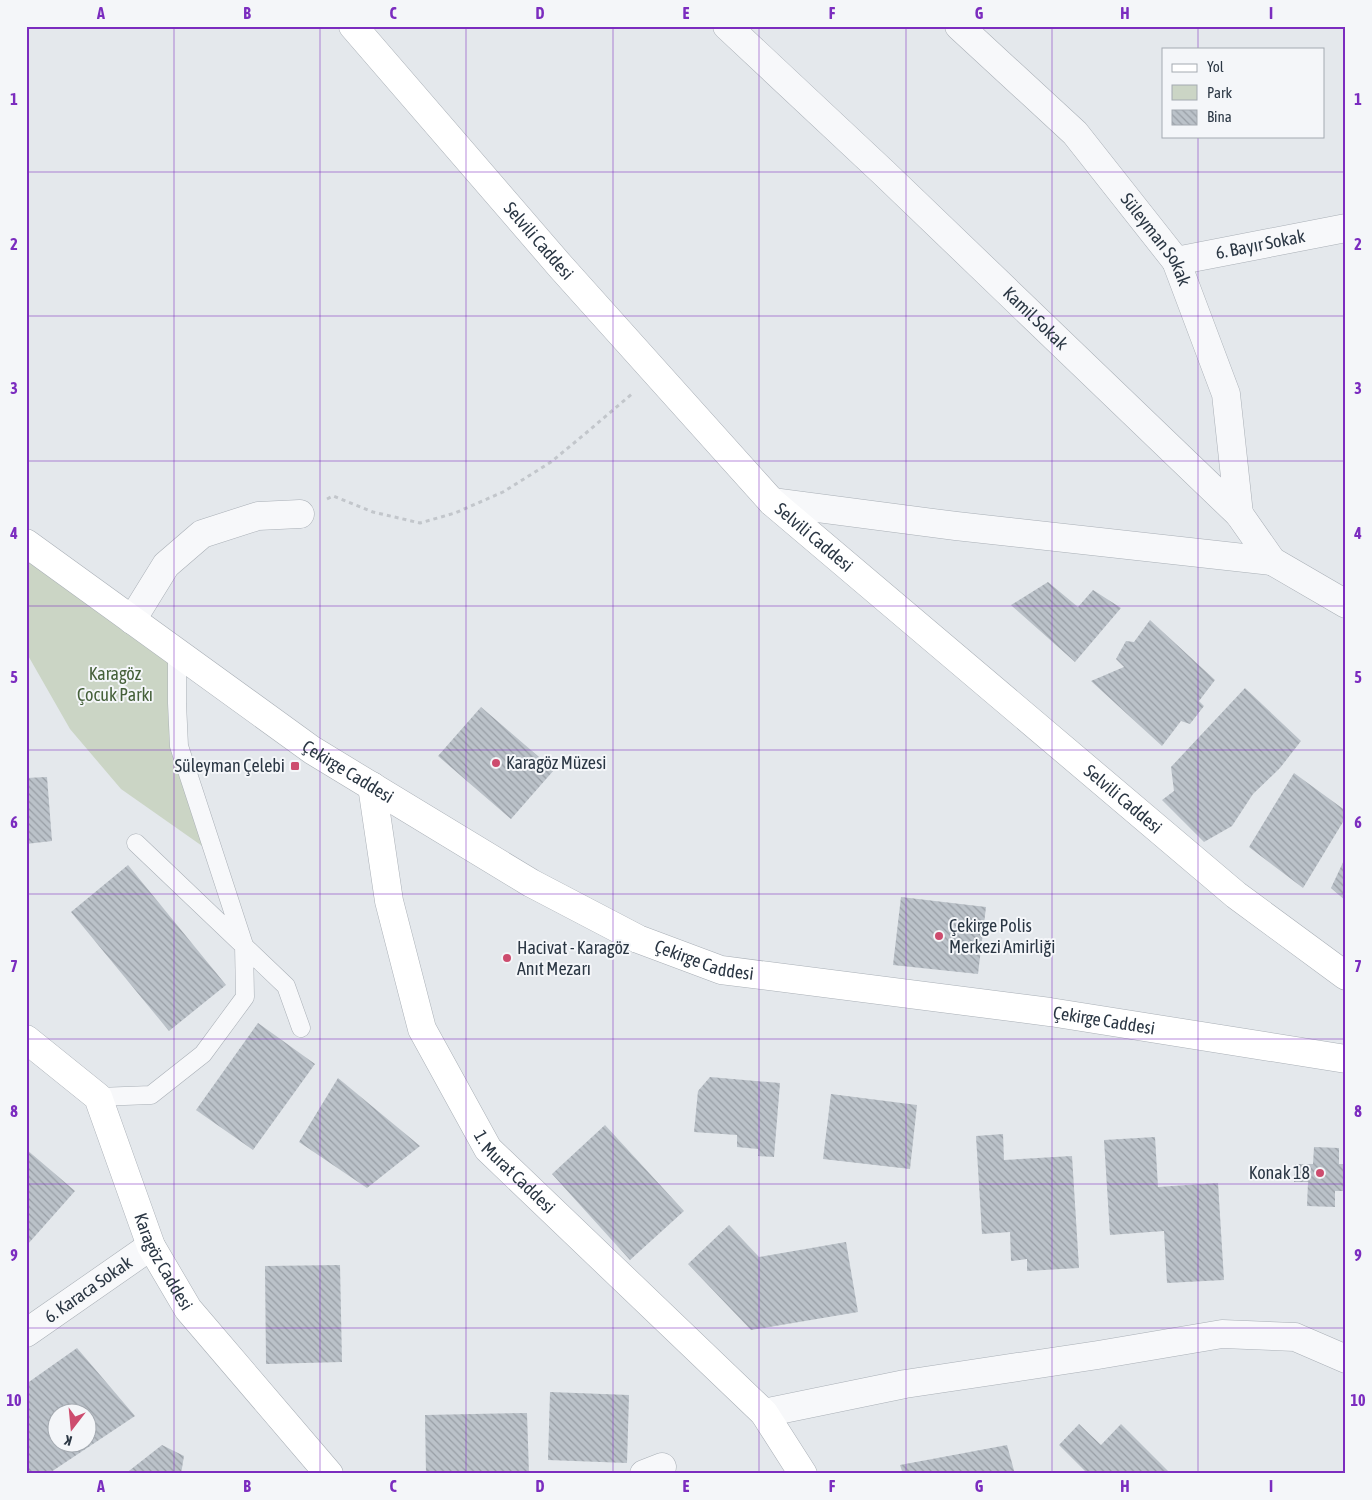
<svg xmlns="http://www.w3.org/2000/svg" width="1372" height="1500" font-family="'Asap Condensed',sans-serif">
<style>
.green{fill:#cbd5c5}
.building{fill:url(#building-back-hatch);fill-rule:evenodd}
.lines{fill:none;stroke-linecap:round;stroke-linejoin:round}
.lane-casing{stroke:#a9afb6;stroke-width:19}
.street-casing{stroke:#a9afb6;stroke-width:29}
.secondary-casing{stroke:#a9afb6;stroke-width:29}
.path{stroke:#c2c6cb;stroke-width:3;stroke-dasharray:4 4;stroke-linecap:butt}
.lane{stroke:#f7f8fa;stroke-width:18}
.street{stroke:#f7f8fa;stroke-width:28}
.secondary{stroke:#fff;stroke-width:28}
.grid{fill:none;stroke:#7b2cbf;stroke-width:1;stroke-opacity:0.55}
.poi-dot{fill:#cd4c6e;stroke:#f4f6f9;stroke-width:2}
.labels{text-anchor:middle;stroke-width:4;stroke-linejoin:round;paint-order:stroke}
.street-label{font-size:18px;fill:#2b3744;stroke:#f4f6f9}
.park-label{font-size:18px;fill:#456039;stroke:#f4f6f9}
.poi-label{font-size:18px;fill:#2b3744;stroke:#f4f6f9;text-anchor:start}
.neatline{fill:none;stroke:#7b2cbf;stroke-width:2}
.grid-label{font-size:16px;text-anchor:middle;font-weight:bold;fill:#7b2cbf}
</style>
<defs>
<pattern id="building-back-hatch" width="6" height="6" patternUnits="userSpaceOnUse" patternTransform="scale(1.25)"><rect width="6" height="6" fill="#bbc2c9"/><path d="M-1 5l2 2M0 0l6 6M5-1l2 2" fill="none" stroke="#989ea5"/></pattern>
</defs>
<rect width="100%" height="100%" fill="#e4e8ec"/>
<path class="green" d="M26,543L177,652V703L215,855L121,789L70,729L26,652Z"/>
<path class="building" d="M1048,582L1078,607L1093,590L1121,608L1075,662L1011,605Z
M1150,620L1215,680L1199,701L1204,706L1190,724L1181,721L1162,746L1091,681L1124,667L1116,659L1126,641L1134,642Z
M1245,688L1301,741L1280,768L1253,794L1232,826L1204,842L1162,800L1174,791L1171,767Z
M481,707L554,770L511,819L438,756Z
M1294,773L1346,811V817L1303,888L1249,847Z
M47,777L52,841L26,844V778Z
M1346,856V901L1331,888Z
M128,865L226,985L169,1031L71,912Z
M901,897L986,907L978,974L893,965Z
M258,1023L315,1064L253,1150L196,1110Z
M710,1077L780,1083L774,1157L758,1156V1149L737,1147V1135L694,1132L698,1091Z
M338,1078L420,1146L367,1188L299,1142Z
M831,1094L917,1105L910,1169L823,1159Z
M605,1125L684,1211L630,1260L552,1174Z
M1003,1134L1004,1160L1072,1156L1079,1268L1027,1271V1259L1011,1261L1010,1232L982,1234L976,1136Z
M1155,1137L1158,1187L1218,1183L1224,1280L1167,1283L1164,1231L1110,1235L1104,1140Z
M1314,1147L1339,1148V1164H1346V1191H1335V1207L1307,1206L1308,1182H1294L1295,1164H1313Z
M26,1149L75,1191L28,1244L26,1243Z
M729,1225L759,1257L846,1242L858,1312L751,1330L688,1264Z
M340,1265L342,1362L266,1364L265,1266Z
M77,1348L135,1416L48,1474H26V1384ZM58,1412H88V1442H58Z
M550,1392L629,1395L627,1463L548,1460Z
M527,1413L529,1474H426L425,1415Z
M1079,1424L1101,1445L1121,1424L1168,1471L1166,1474H1088L1059,1445Z
M162,1445L184,1456L181,1474H125Z
M1007,1445L1015,1474H903L900,1465Z"/>
<g class="lines">
<g class="lane-casing">
<path id="lane" d="M136,843L286,986L301,1028
M98,1097L151,1095L203,1054L245,997L244,945L179,746L177,703V652"/>
</g>
<g class="street-casing">
<g id="street">
<path id="s1" d="M727,26L884,173L1239,514L1272,561L1346,604"/>
<path id="s2" d="M959,26L1075,133L1176,261L1226,394L1239,514"/>
<path id="s3" d="M1176,261L1346,228"/>
<path d="M772,502L956,526L1272,561"/>
<path d="M132,620L166,565L202,534L258,516L300,514"/>
<path id="s4" d="M26,1333L151,1246"/>
<path d="M764,1413L905,1384L1098,1355L1222,1334L1295,1337L1346,1359"/>
<path d="M644,1474L662,1467"/>
</g>
</g>
<g class="secondary-casing">
<g id="secondary">
<path id="s5" d="M353,26L561,267L772,502L1236,895L1346,976"/>
<path id="s6" d="M26,543L312,750L531,883L638,939L721,970L1050,1012L1346,1059"/>
<path id="s7" d="M372,786L389,901L422,1029L488,1149L764,1413L803,1474"/>
<path id="s8" d="M26,1039L98,1097L151,1246L188,1309L329,1474"/>
</g>
</g>
<path class="path" d="M327,499L333,496L373,512L420,523L455,513L503,492L551,462L586,433L633,393"/>
<use href="#lane" class="lane"/>
<use href="#street" class="street"/>
<use href="#secondary" class="secondary"/>
</g>
<path class="grid" d="M174,26V1474M320,26V1474M466,26V1474M613,26V1474M759,26V1474M906,26V1474M1052,26V1474M1198,26V49M1198,136V1474M26,172H1346M26,316H1346M26,461H1346M26,606H1346M26,750H1346M26,894H1346M26,1039H1346M26,1184H1346M26,1328H1346"/>
<g class="poi-dot">
<circle cx="496" cy="763" r="5"/>
<rect x="290" y="761" width="10" height="10" rx="2.5"/>
<circle cx="939" cy="936" r="5"/>
<circle cx="507" cy="958" r="5"/>
<circle cx="1320" cy="1173" r="5"/>
</g>
<g class="labels">
<g class="street-label">
<text dy="6" stroke="none"><textPath href="#s5" startOffset="284">Selvili Caddesi</textPath></text>
<text dy="6" stroke="none"><textPath href="#s2" startOffset="292">Süleyman Sokak</textPath></text>
<text dy="6" stroke="none"><textPath href="#s3" startOffset="86">6. Bayır Sokak</textPath></text>
<text dy="6" stroke="none"><textPath href="#s1" startOffset="425">Kamil Sokak</textPath></text>
<text dy="6" stroke="none"><textPath href="#s5" startOffset="689">Selvili Caddesi</textPath></text>
<text dy="6" stroke="none"><textPath href="#s6" startOffset="395">Çekirge Caddesi</textPath></text>
<text dy="6" stroke="none"><textPath href="#s5" startOffset="1094">Selvili Caddesi</textPath></text>
<text dy="6" stroke="none"><textPath href="#s6" startOffset="800">Çekirge Caddesi</textPath></text>
<text dy="6" stroke="none"><textPath href="#s6" startOffset="1205">Çekirge Caddesi</textPath></text>
<text dy="6" stroke="none"><textPath href="#s7" startOffset="420">1. Murat Caddesi</textPath></text>
<text dy="6" stroke="none"><textPath href="#s8" startOffset="270">Karagöz Caddesi</textPath></text>
<text dy="6" stroke="none"><textPath href="#s4" startOffset="76">6. Karaca Sokak</textPath></text>
</g>
<g class="park-label">
<text x="115" y="680">Karagöz<tspan x="115" dy="21">Çocuk Parkı</tspan></text>
</g>
<g class="poi-label">
<text x="506" y="769">Karagöz Müzesi</text>
<text x="285" y="772" text-anchor="end">Süleyman Çelebi</text>
<text x="949" y="932">Çekirge Polis<tspan x="949" dy="21">Merkezi Amirliği</tspan></text>
<text x="517" y="954">Hacivat - Karagöz<tspan x="517" dy="21">Anıt Mezarı</tspan></text>
<text x="1310" y="1179" text-anchor="end">Konak 18</text>
</g>
</g>
<rect width="1372" height="1500" fill="none" stroke="#f4f6f9" stroke-width="55"/>
<rect x="1162" y="48" width="162" height="90" fill="#f4f6f9" stroke="#a4aab1"/>
<rect x="1172" y="64" width="25" height="8" fill="#ffffff" stroke="#a4aab1"/>
<text x="1207" y="72" font-size="15" fill="#2b3744">Yol</text>
<rect x="1172" y="85" width="25" height="15" fill="#cbd5c5" stroke="#a4aab1"/>
<text x="1207" y="98" font-size="15" fill="#2b3744">Park</text>
<rect x="1172" y="110" width="25" height="15" fill="url(#building-back-hatch)" stroke="#a4aab1"/>
<text x="1207" y="122" font-size="15" fill="#2b3744">Bina</text>
<g transform="translate(72 1428) rotate(196)"><circle r="24" fill="#f4f6f9" stroke="#a4aab1"/>
<path d="M0-4L9 19L0 12L-9 19Z" fill="#cd4c6e"/>
<text y="-8" font-size="14" font-weight="bold" text-anchor="middle" fill="#2b3744">K</text>
</g>
<rect x="28" y="28" width="1316" height="1444" class="neatline"/>
<g class="grid-label">
<text x="101" y="19">A</text>
<text x="247" y="19">B</text>
<text x="393" y="19">C</text>
<text x="540" y="19">D</text>
<text x="686" y="19">E</text>
<text x="832" y="19">F</text>
<text x="979" y="19">G</text>
<text x="1125" y="19">H</text>
<text x="1271" y="19">I</text>
<text x="14" y="105">1</text>
<text x="1358" y="105">1</text>
<text x="14" y="250">2</text>
<text x="1358" y="250">2</text>
<text x="14" y="394">3</text>
<text x="1358" y="394">3</text>
<text x="14" y="539">4</text>
<text x="1358" y="539">4</text>
<text x="14" y="683">5</text>
<text x="1358" y="683">5</text>
<text x="14" y="828">6</text>
<text x="1358" y="828">6</text>
<text x="14" y="972">7</text>
<text x="1358" y="972">7</text>
<text x="14" y="1117">8</text>
<text x="1358" y="1117">8</text>
<text x="14" y="1261">9</text>
<text x="1358" y="1261">9</text>
<text x="14" y="1406">10</text>
<text x="1358" y="1406">10</text>
<text x="101" y="1492">A</text>
<text x="247" y="1492">B</text>
<text x="393" y="1492">C</text>
<text x="540" y="1492">D</text>
<text x="686" y="1492">E</text>
<text x="832" y="1492">F</text>
<text x="979" y="1492">G</text>
<text x="1125" y="1492">H</text>
<text x="1271" y="1492">I</text>
</g>
</svg>
